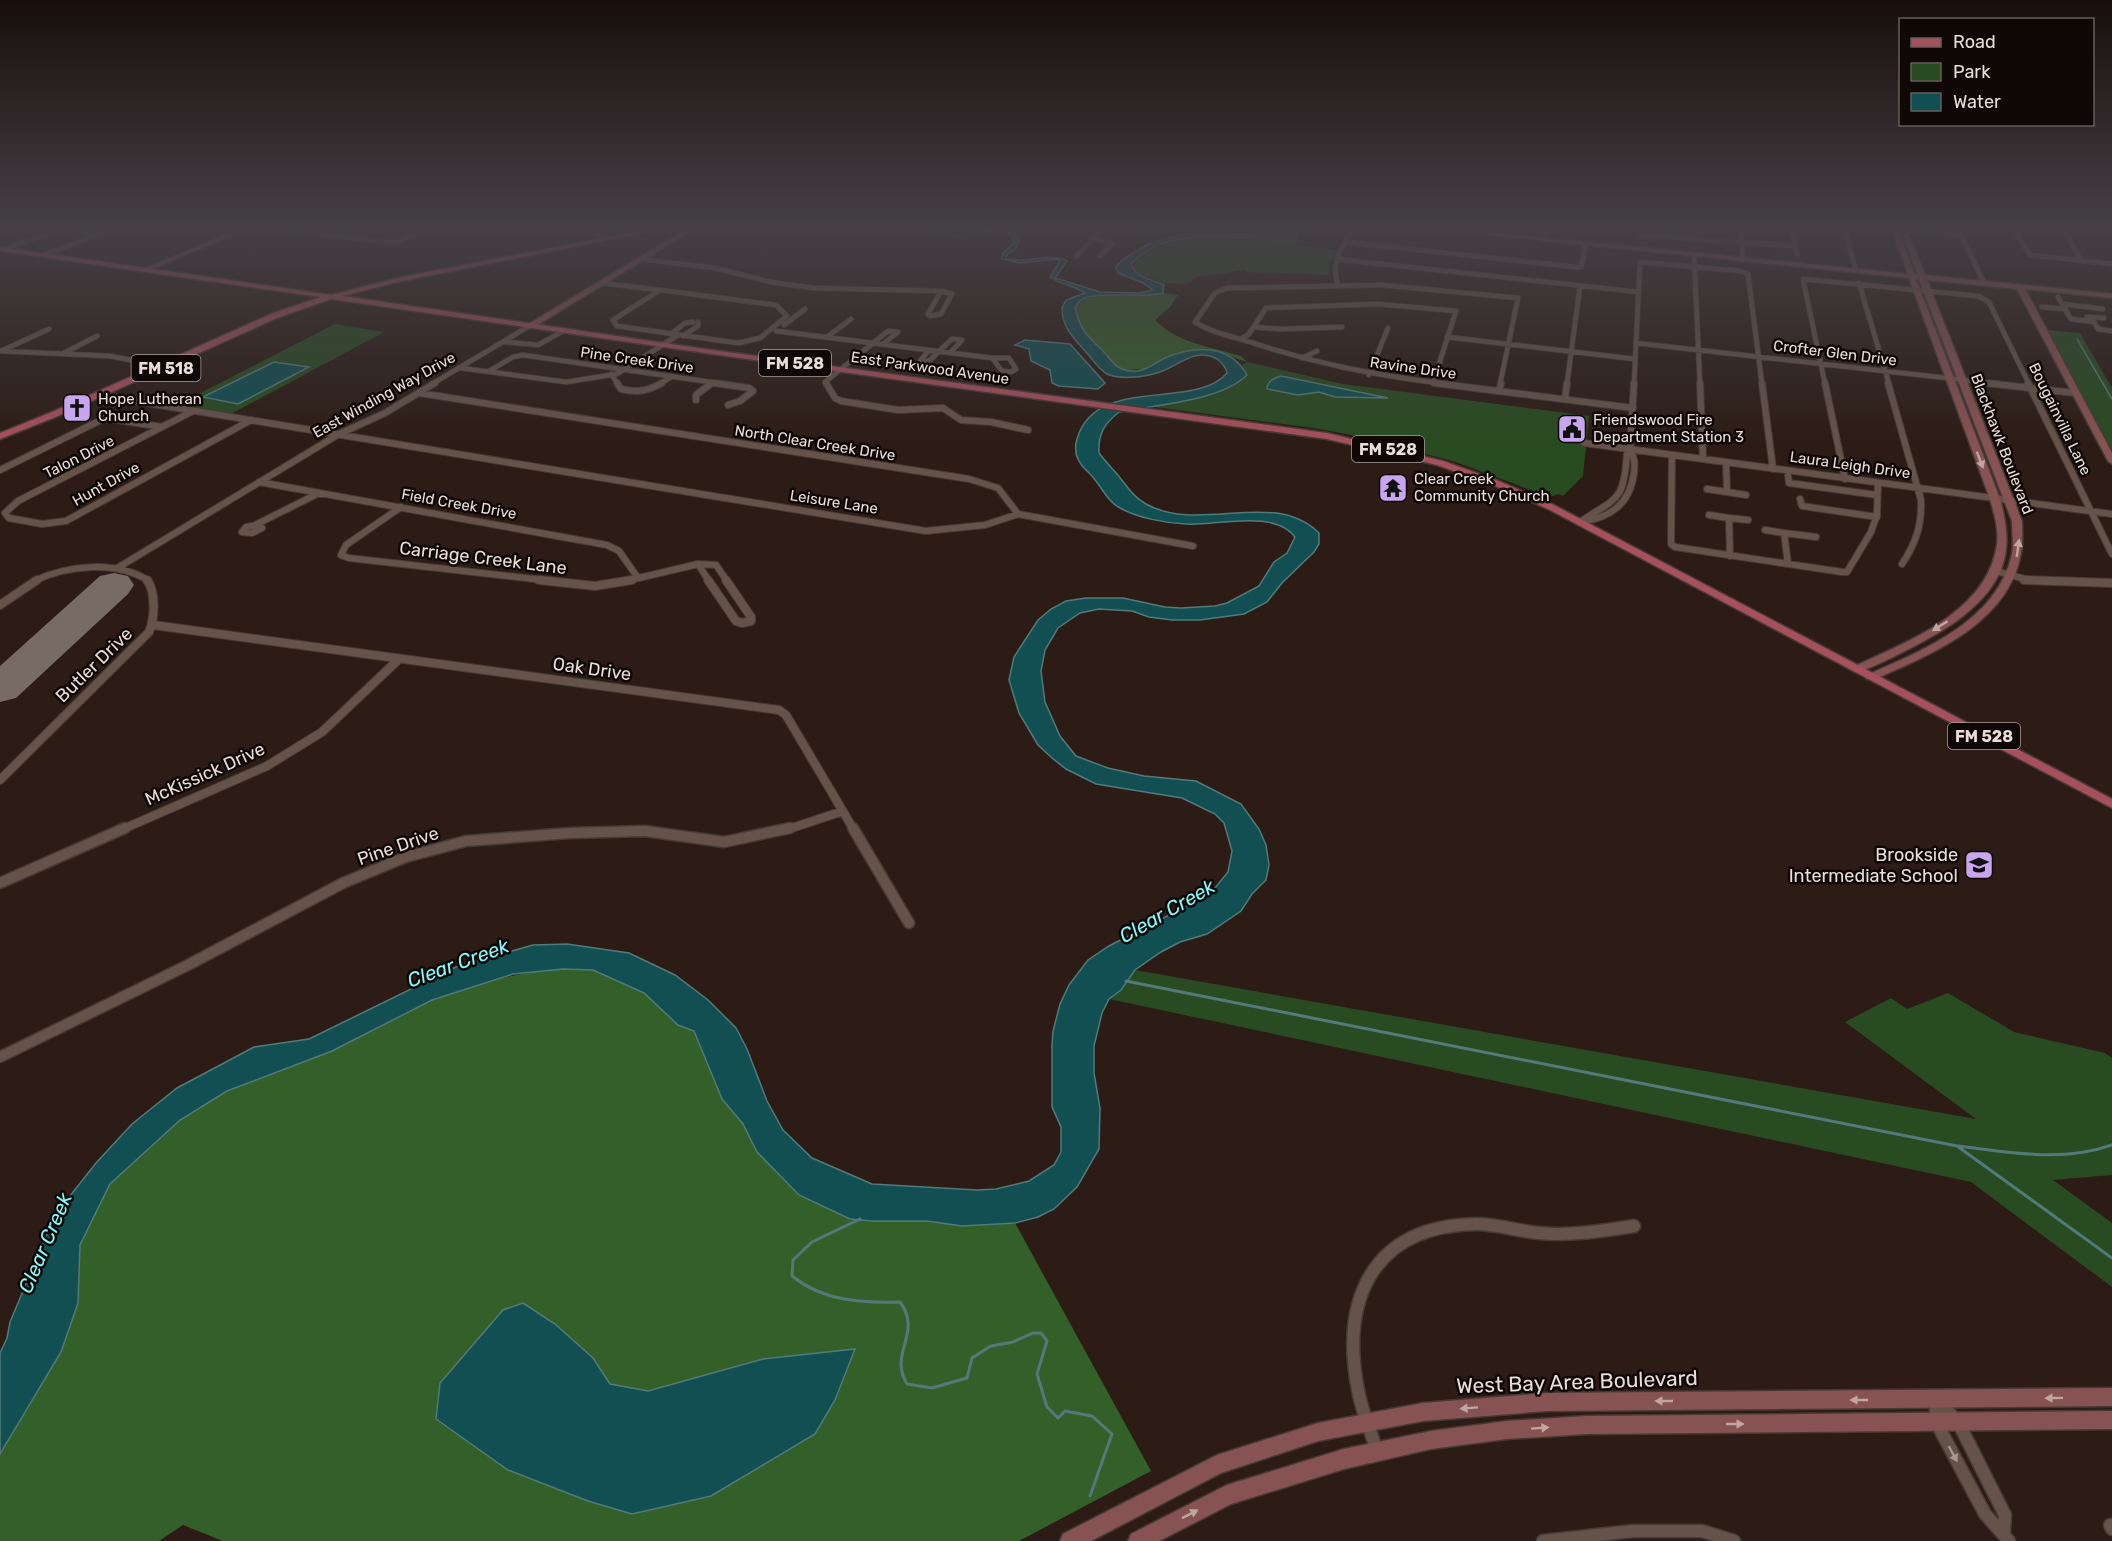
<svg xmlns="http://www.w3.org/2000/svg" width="2112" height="1541" font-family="Rubik,sans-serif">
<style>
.green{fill:#294b21}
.forest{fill:#336028}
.water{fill:#124f52;stroke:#527a7a;stroke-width:1.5}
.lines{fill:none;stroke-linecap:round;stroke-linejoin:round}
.stream-far1{stroke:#527a7a;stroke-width:1.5}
.stream{stroke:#527a7a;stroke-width:3}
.river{fill:#124f52;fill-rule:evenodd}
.runway{fill:#786a64;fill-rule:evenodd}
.street-far4-casing{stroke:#473a35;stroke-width:6}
.street-far3-casing{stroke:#473a35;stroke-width:8}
.street-far2-casing{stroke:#473a35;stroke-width:10}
.street-far1-casing{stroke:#473a35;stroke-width:13}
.street-casing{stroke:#473a35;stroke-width:15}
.secondary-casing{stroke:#473a35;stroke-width:3}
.primary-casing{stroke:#473a35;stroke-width:3}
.street-far4{stroke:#65534a;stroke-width:4.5}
.street-far3{stroke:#65534a;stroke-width:6}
.street-far2{stroke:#65534a;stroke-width:8}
.street-far1{stroke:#65534a;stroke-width:10}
.street{stroke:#65534a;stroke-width:12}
.secondary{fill:#865252;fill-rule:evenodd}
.primary{fill:#a6505b;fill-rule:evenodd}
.oneway{fill:#c1a5a2}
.oneway2{fill:#a69891}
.labels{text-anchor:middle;stroke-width:5;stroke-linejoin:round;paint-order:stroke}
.far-street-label{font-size:15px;fill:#e8ddd8;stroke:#0f0806}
.far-poi-label{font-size:15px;fill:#e8ddd8;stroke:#0f0806;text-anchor:start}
.shield{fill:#0f0806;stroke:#a79d99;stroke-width:1.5}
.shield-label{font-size:16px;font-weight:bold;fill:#e8ddd8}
.street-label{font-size:18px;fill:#e8ddd8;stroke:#0f0806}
.poi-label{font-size:18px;fill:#e8ddd8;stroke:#0f0806;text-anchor:end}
.water-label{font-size:20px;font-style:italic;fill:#86f7fb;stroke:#0f0806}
.near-street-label{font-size:21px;fill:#e8ddd8;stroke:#0f0806}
</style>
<rect width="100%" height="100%" fill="#2c1c15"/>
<path class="green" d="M1202,236L1247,238L1269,236L1271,237L1268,242L1337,250L1329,265L1328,275L1247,272L1245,270L1197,277L1186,284L1163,283L1141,274L1133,267C1141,248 1183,237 1202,236Z
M335,324L384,332L231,414L179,404Z
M2047,330L2080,333L2112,388V452Z
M1247,362L1343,384L1589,416L1583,476L1563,496L1559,494L1549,497L1456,462L1362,437L1314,428L1148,406C1190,398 1209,398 1247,375L1242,365Z
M1135,970L1976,1119L1845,1022L1891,998L1907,1009L1948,993L2014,1032L2105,1053L2112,1058V1175L2053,1180L2112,1223V1287L1971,1182L1109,999L1121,990Z"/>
<path class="forest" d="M1268,228H1303L1294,245L1267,242L1272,233Z
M1163,293L1178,295L1170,307L1155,320C1177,343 1211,347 1241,356L1247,362L1208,349L1192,350L1163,359L1147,369L1124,370L1114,365L1079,326L1075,308L1081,300L1094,296Z
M563,969L593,970L644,993L678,1025L694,1031L722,1099L743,1124L757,1152L799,1195L850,1219L871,1221H927L962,1226L1015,1223L1151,1471L1019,1541H223L183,1525L159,1541H0V1455L61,1352L78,1303L80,1245L110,1184L180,1120L227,1091L332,1051L432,1000C477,983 516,972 563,969Z"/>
<path class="water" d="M924,228C935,228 945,235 957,236C976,237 1008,214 1019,240L1016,248L1006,256V259C1025,264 1052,252 1067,261L1055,278L1100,292L1140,293L1153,290L1143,283L1118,273L1116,267C1122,259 1130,255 1138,250C1176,227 1214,235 1256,235L1261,233L1259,228H1268L1272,233C1264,239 1251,238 1241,238C1202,236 1160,233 1131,264C1136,277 1153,280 1164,285L1163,293C1142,299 1095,290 1081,300C1078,302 1077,305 1075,308C1080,329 1086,335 1102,350C1109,356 1112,365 1122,369C1141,376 1151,365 1165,358C1194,345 1230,344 1247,375C1221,401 1155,405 1119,412C1104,424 1098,434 1099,453C1105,461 1111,467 1117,474C1127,486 1132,496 1146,504C1200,534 1273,488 1319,533V544L1314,552L1282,583L1267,602L1244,614L1200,620H1172L1149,617L1132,611L1099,609L1080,613L1058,628L1045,650L1041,671L1045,702L1060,736L1076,756L1108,768L1144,776L1196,781L1241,804L1259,829L1266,845L1269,865L1266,880L1252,894L1241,911L1207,934L1180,942L1161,952L1135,970L1121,990L1109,999L1102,1013L1094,1046V1073L1100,1108L1099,1149L1077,1187L1054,1209L1038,1217L1015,1223L962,1226L927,1221H871L850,1219L799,1195L757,1152L743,1124L722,1099L694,1031L678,1025L644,993L593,970L563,969L513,974L432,1000L332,1051L227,1091L180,1120L110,1184L80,1245L78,1303L61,1352L0,1454V1353L7,1338L10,1322L55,1215L96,1163L132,1124L177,1088L254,1047L309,1039L456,967L533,945L567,944L629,953L675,975L708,1000L736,1028L747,1049L767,1101L783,1130L812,1158L872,1184L977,1190L996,1189L1029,1181L1054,1165L1061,1152V1127L1052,1107V1045L1053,1031L1060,1004L1069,985L1088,960L1109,946L1210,894L1228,872L1232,851L1224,823L1215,814L1182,798L1096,784L1066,769L1052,758L1038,745L1019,713L1009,680L1014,657L1038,620L1051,609L1066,601L1086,598H1123L1165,607L1181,608L1215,606L1227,603L1259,586L1274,562L1287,553L1295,537C1274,509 1217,526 1186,524C1165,523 1138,518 1120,508C1105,500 1100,482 1087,471C1077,462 1073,452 1077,439C1096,374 1195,411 1227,373C1226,367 1222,363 1217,359C1194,346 1177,368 1157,373C1144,377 1120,380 1107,374C1098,369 1092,358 1085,351C1073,337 1062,327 1062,308L1066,300L1085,293C1074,285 1061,285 1050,277L1060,261L1056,259L1020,263L1001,259L1003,253L1014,243L1012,237L1001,229L958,237Z
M1025,340L1070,344L1105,383L1098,389L1059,386L1052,383L1050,370L1031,361L1029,349L1015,345Z
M274,362L309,367L238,404L203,397Z
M1281,376L1388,398L1335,397L1319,392L1298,395L1267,389C1267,381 1274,378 1281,376Z
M523,1303L555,1324L593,1358L610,1384L648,1391L763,1359L855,1349L835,1400L815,1434L711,1496L632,1514L588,1501L508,1470L436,1419L440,1383L503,1310Z"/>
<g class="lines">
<path class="stream-far1" d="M2077,339L2112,399"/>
<path class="stream" d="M1126,981L1957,1146L2112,1258
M1958,1146C2010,1152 2061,1163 2112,1145
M860,1219L812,1242L793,1260L792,1276C823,1301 861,1303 900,1302C923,1333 888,1353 907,1384L932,1388L967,1378L972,1358L991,1346L1013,1342L1033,1333H1041L1047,1341L1037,1374L1047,1407L1058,1418L1065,1411L1092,1416L1112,1434L1090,1496"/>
<path class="river" d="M0,228H14L0,232Z
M923,228H934L962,235L983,230L986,232L962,239Z"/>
<path class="runway" d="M114,573L128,576L134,585L128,594L16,698L0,702V666L100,576Z"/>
<g class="street-far4-casing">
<path id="street-far4" d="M248,228L288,230L395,243L430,228
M573,228L611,238
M1147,228L1148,232L1169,228
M1740,228L1743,260
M1792,228L1797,254
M1844,228L1856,271
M1884,228L1961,235L1984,283
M2013,228L2030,255L2112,264
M2066,234L2081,260
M1639,235L1795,246
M1093,238L1113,243L1100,256
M1545,240L1546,228
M1345,242L1576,267H1581L1586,244
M4,249L63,228
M43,255L116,228
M1694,255L1700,384
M1077,256L1103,228
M640,259L715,268L771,282L813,288L941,291
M1336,259L1639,292
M601,283L660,290
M1859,283L1889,384
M1338,285C1330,263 1342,247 1353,228
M660,290L776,305L787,316L760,338L738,343L617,326L613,320Z
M941,291L952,294L941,314L930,316L928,314Z
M2058,297L2062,304L2103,309
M2062,304L2071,319L2094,322L2098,329L2112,331
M2042,307L2065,309
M2087,317L2104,318
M784,325L805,309
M1254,327L1280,329L1342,327
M776,331L992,358
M671,334L685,323L693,322
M683,336L698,326V322
M827,337L851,319
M1447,337L1635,359
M1241,339L1249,334L1266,308L1378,304L1456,311L1433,383
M505,342L538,345L565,330
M1636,343L2000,384
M929,350L920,361H929L952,339L962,340L950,353
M0,351L110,356L162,366
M1,351L49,329
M64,353L97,336
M992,358H1009L1016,369L1011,372L1002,371Z
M1302,358L1317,351
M461,368L566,382L617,374L678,335
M491,370L513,357L523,355L724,384
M611,374L618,384
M1369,375L1388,328
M825,382L827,384
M825,382L888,331L898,332L883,344
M432,384L531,325
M660,384L671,377
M710,384L712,383
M1446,384C1374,375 1316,364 1247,341C1230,336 1210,332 1195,322L1215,293L1227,288L1382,285L1518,298L1500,384
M1567,384L1580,286
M1634,384L1640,263L1642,262L1740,271L1748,274L1762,384
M1825,384L1803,279L1978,296L1989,302L2029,384"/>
</g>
<g class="street-far3-casing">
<path id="street-far3" d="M617,383L621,389C637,393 648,391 662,383
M714,383L749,388L753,391L740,401L728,405
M826,383L835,398L841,401L898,410L943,408L961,420L991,422L1028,430
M1434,383L1633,408
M1700,383L1703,459
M1762,383L1773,469
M1825,383L1845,479
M1888,383L1921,500C1922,525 1916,543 1902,564
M1986,383L2075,393
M2028,383L2112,554
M1499,391L1501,383
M419,393L969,479L998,488L1018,514L1193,546
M98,395L926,531L985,525L1018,514
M1565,399L1567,383
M696,400V395L712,383
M193,411L18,501L5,513L9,518L42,524L66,521L251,420
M1584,443L2112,514
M1672,455L1671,544L1675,547L1842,572H1847L1871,532L1877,515L1878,483
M0,470L105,418L162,427
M1788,476L1789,483L1877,495
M259,482L607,545L619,551L638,578
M1707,489L1727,492L1726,462
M1727,492L1746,495
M1800,499L1802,506L1877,517
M401,507L346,545L341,555L349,558L552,581
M1709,515L1729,518
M1580,522C1617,497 1624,502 1627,453L1630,450L1634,383
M1582,522C1611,517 1630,504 1634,473C1635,464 1635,458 1630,450
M255,525L319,493
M258,525L262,528L252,533L242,532L246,527Z
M1765,530L1784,533
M1730,556L1729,518L1748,520
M698,564L716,565L727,581
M698,564L709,581
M1788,564L1784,533L1816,537
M119,567L339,434L385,413L435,383
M1996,571L2032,581
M34,581C68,565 116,560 149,581
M626,581L698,564"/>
</g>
<g class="street-far2-casing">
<path id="street-far2" d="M539,580L595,586L632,580
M708,580L736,621L742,623L751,621V617L726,580
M2024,580L2112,583
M0,605L37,580
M153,625L779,710L786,715L854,830
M0,780L149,632C155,618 156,592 147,580
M121,830L267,766L322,732L399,659
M786,830L843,811"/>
</g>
<g class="street-far1-casing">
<path id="street-far1" d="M853,828L909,923
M0,883L125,828
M0,1057L188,965L343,883L406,857L466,841L570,833L645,831L724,842L790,828"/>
</g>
<g class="street-casing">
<path id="street" d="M1936,1399V1422L1985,1514L2009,1541
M1937,1400L1958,1422L2005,1515L2004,1533
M1377,1451C1371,1432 1363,1414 1359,1395C1339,1301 1371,1226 1476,1224C1497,1224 1518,1231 1539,1233C1570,1236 1603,1231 1634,1226
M2112,1525H2110L2112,1529
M1543,1541L1633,1531H1702L1734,1541"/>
</g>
<g class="secondary-casing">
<path id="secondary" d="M241,228H250L147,271L142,270Z
M688,228H696L534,327L527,325Z
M1422,228H1445L1908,274L1891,228H1897L1915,274L1918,275L1900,228H1906L1925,275L2112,294V298L2025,289L2112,453V464L2108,461L2017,289L1927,280L2022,521C2022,531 2023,543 2021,553C2009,623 1932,654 1875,679H1867L1865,677L1867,675C1924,650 1997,621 2012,554C2014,543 2012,531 2012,521L1919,279H1916L2000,499C2006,522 2010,544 2002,567C1985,612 1931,638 1891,658C1880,663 1869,669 1857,672L1853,671L1852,669L1853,667C1907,642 1988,612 1997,544C1999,529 1994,513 1990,499L1909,278Z
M2112,1388V1406L1546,1411L1423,1421L1318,1441L1221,1473L1091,1541H1060L1063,1534L1217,1455L1318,1423L1423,1403L1546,1393Z
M2112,1411V1429L1587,1434L1507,1439L1431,1449L1344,1469L1231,1504L1159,1541H1128L1131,1534L1227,1485L1344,1449L1431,1431L1507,1421L1587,1416Z"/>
</g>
<g class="primary-casing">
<path id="primary" d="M655,228H668L402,281L342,296L712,350L1327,433L1443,461L1499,481L1554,505L2112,799V808L1548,509L1493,485L1437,465L1327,439L712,354L331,299L277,318L58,416L0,439V433L52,412L271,314L321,297L0,251V247L331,295L402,277Z"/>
</g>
<use href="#street-far4" class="street-far4"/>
<use href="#street-far3" class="street-far3"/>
<use href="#street-far2" class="street-far2"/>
<use href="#street-far1" class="street-far1"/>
<use href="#street" class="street"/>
<use href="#secondary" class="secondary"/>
<use href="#primary" class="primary"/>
</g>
<defs><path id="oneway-solid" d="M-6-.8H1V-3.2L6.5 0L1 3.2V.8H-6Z" transform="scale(1.5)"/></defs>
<g class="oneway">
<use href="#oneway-solid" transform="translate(1980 460) rotate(69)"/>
<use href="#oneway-solid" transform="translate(2018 548) rotate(-82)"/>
<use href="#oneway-solid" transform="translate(1940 626) rotate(148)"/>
<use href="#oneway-solid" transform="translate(2054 1398) rotate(179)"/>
<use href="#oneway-solid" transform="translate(1859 1400) rotate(180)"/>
<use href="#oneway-solid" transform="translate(1664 1401) rotate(180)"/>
<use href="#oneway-solid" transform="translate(1469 1408) rotate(176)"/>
<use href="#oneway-solid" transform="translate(1735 1424)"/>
<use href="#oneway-solid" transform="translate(1540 1428) rotate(-4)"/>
<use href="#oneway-solid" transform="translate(1190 1514) rotate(-27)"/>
</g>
<use class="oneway2" href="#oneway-solid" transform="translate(1953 1454) rotate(62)"/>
<linearGradient id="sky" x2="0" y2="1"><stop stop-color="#180f0c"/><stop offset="0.51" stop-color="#454046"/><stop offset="1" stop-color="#454046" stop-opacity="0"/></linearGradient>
<rect width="2112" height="444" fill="url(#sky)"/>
<defs>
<g id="church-square" transform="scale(1.5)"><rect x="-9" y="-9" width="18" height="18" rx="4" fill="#c7a6ef" stroke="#0f0806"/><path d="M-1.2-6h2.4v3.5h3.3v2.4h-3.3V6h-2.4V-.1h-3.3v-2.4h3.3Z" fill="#111"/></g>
<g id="civic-square" transform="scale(1.5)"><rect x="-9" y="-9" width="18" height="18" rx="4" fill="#c7a6ef" stroke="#0f0806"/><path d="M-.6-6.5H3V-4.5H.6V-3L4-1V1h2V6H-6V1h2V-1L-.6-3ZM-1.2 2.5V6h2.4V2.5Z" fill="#111"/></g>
<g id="temple-square" transform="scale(1.5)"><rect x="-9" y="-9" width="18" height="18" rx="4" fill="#c7a6ef" stroke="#0f0806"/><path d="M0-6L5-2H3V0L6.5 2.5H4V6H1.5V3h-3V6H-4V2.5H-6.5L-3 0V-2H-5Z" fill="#111"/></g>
<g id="school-square" transform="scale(1.5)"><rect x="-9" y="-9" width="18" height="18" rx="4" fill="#c7a6ef" stroke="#0f0806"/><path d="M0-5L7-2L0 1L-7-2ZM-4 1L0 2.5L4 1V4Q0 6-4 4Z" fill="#111"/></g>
</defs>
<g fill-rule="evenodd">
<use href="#church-square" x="77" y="408"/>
<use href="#civic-square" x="1572" y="429"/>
<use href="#temple-square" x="1393" y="488"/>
<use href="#school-square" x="1979" y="865"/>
</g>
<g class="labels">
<g class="far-street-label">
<text transform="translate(1835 353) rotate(7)" y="5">Crofter Glen Drive</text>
<text transform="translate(637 360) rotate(8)" y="5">Pine Creek Drive</text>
<text transform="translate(930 368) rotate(8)" y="5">East Parkwood Avenue</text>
<text transform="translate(1413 368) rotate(8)" y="5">Ravine Drive</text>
<text transform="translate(384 395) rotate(-29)" y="5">East Winding Way Drive</text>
<text transform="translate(2060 419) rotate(64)" y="5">Bougainvilla Lane</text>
<text transform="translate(815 443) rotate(9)" y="5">North Clear Creek Drive</text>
<text transform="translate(2002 444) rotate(69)" y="5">Blackhawk Boulevard</text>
<text transform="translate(79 457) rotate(-27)" y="5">Talon Drive</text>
<text transform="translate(1850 465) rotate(8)" y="5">Laura Leigh Drive</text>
<text transform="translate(106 484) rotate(-29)" y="5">Hunt Drive</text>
<text transform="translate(834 502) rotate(9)" y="5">Leisure Lane</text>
<text transform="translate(459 504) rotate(10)" y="5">Field Creek Drive</text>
</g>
<g class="far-poi-label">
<text x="98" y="404">Hope Lutheran<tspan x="98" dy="17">Church</tspan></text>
<text x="1593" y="425">Friendswood Fire<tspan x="1593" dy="17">Department Station 3</tspan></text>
<text x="1414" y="484">Clear Creek<tspan x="1414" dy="17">Community Church</tspan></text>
</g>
<g class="shield">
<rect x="759" y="350" width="72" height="26" rx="4.5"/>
<rect x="131.5" y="355" width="69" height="26" rx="4.5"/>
<rect x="1352" y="436" width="72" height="26" rx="4.5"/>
<rect x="1948" y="723" width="72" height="26" rx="4.5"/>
</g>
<g class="shield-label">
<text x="795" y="369">FM 528</text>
<text x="166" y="374">FM 518</text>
<text x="1388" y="455">FM 528</text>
<text x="1984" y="742">FM 528</text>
</g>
<g class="street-label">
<text transform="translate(483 558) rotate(7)" y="6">Carriage Creek Lane</text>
<text transform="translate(94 665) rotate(-44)" y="6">Butler Drive</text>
<text transform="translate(592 669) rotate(8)" y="6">Oak Drive</text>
<text transform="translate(205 774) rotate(-24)" y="6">McKissick Drive</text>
<text transform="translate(398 846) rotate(-19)" y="6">Pine Drive</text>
</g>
<g class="poi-label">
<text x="1958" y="861">Brookside<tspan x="1958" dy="21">Intermediate School</tspan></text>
</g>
<g class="water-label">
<text transform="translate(1167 911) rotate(-30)" y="7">Clear Creek</text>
<text transform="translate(458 963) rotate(-20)" y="7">Clear Creek</text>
<text transform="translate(45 1243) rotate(-67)" y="7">Clear Creek</text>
</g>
<g class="near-street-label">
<text transform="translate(1577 1382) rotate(-2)" y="7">West Bay Area Boulevard</text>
</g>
</g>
<rect x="1899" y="18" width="195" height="108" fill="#0f0806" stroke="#665d5a" stroke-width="1.5"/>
<rect x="1911" y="38" width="30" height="9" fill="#a6505b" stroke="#665d5a" stroke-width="1.5"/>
<text x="1953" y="48" font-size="18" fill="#e8ddd8">Road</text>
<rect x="1911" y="63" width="30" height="18" fill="#294b21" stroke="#665d5a" stroke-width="1.5"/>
<text x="1953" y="78" font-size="18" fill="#e8ddd8">Park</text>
<rect x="1911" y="93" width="30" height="18" fill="#124f52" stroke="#665d5a" stroke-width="1.5"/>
<text x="1953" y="108" font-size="18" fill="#e8ddd8">Water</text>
</svg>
